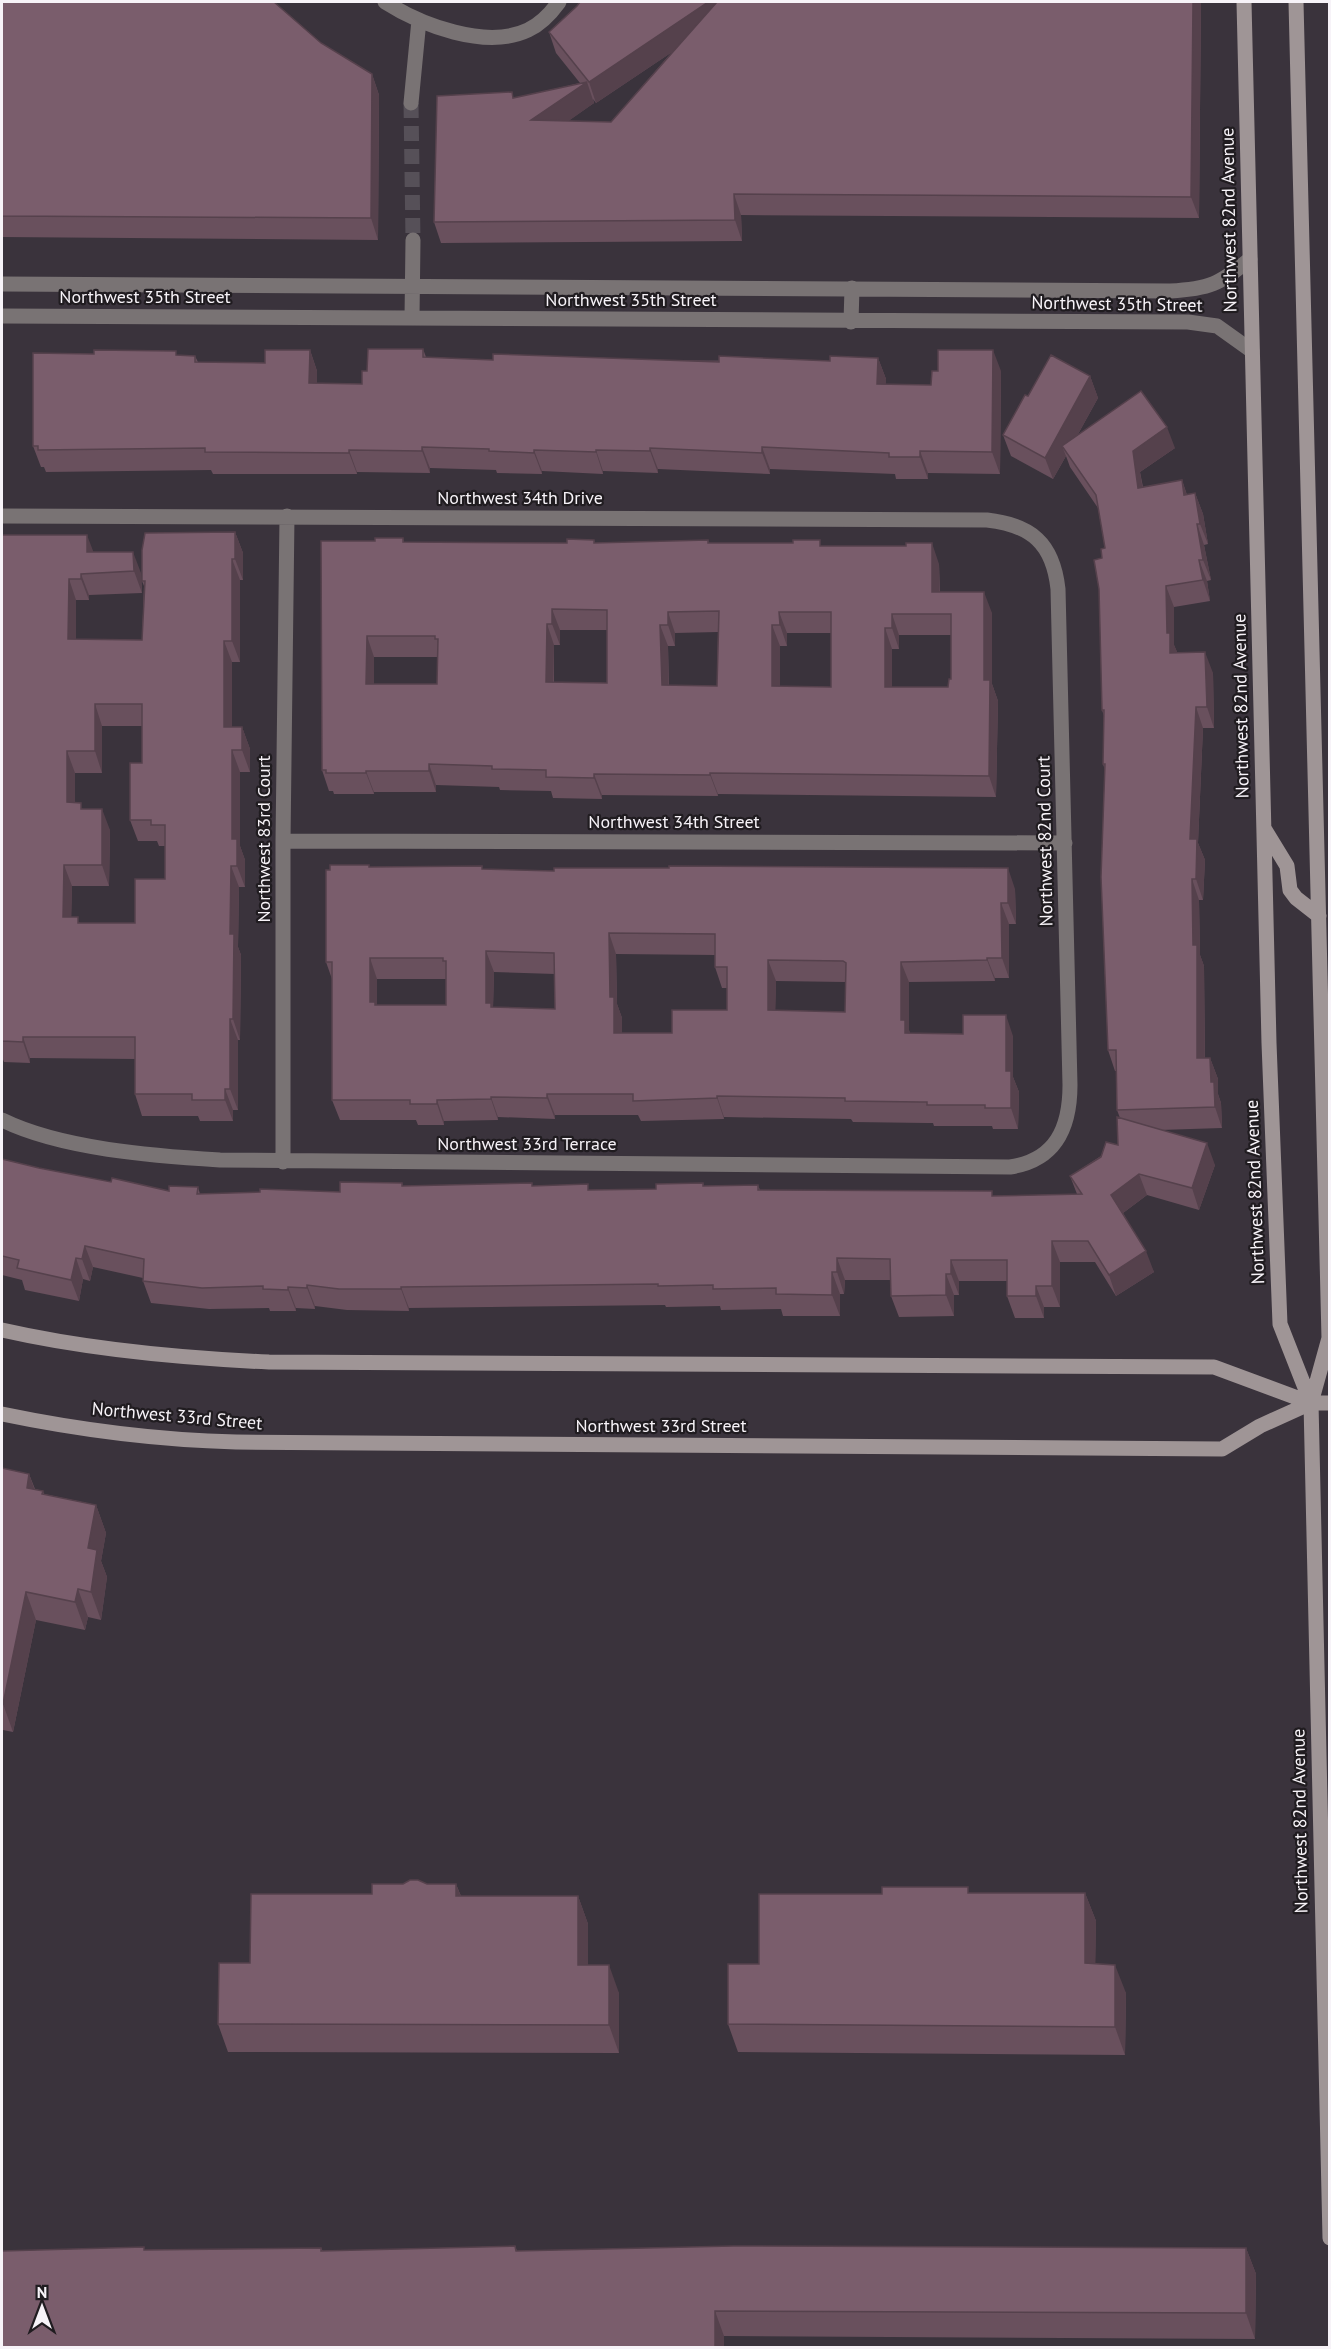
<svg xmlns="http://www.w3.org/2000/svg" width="1331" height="2349" font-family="'PT Sans',sans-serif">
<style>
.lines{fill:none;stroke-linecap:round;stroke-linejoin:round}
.street-tunnel{stroke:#565058;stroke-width:15;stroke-dasharray:15 8;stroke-linecap:butt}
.street{stroke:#797374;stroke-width:15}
.secondary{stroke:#9f9596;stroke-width:15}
.wall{fill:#69505d;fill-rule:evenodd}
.shaded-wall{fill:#55414c}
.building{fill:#7a5d6c;stroke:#55414c;stroke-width:1.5;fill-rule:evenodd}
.labels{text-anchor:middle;stroke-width:4.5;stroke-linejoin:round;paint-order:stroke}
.street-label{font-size:18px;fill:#f7f3f8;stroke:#201c20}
</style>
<rect width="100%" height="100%" fill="#3a333c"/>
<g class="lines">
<path class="street-tunnel" d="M411,103L413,240"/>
<path class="street" d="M385,2C421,25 486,50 528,30C541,24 551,13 559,2
M411,103L419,20
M2,284L1170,291C1209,289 1220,284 1250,259
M2,316L1188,322L1217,326L1252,351
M412,318L413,240
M851,322L852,288
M2,516L987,520C1031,525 1053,543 1058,589L1070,1085C1070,1128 1056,1160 1010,1167L220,1160C153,1156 61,1149 2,1120
M283,841L1065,843
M283,1162V841L287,516"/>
<path class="secondary" d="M1244,2L1269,1043L1280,1324L1311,1403
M1296,2L1329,1338L1311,1403L1330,2238
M1265,830L1287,866L1290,890L1296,898L1319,916
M2,1330C90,1350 179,1358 269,1362L1214,1367L1311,1403H1330
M2,1414C79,1430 157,1440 236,1442L1222,1449L1260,1426L1311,1403"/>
</g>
<path class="wall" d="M2,2L321,43L372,74L379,95L378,240L2,237Z
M580,2H1201L1199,218L741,215L742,241L441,243L434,222L514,98L580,83L556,53L549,32L577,6ZM672,52L611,122L568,121L594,103L593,99L596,103Z
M423,349L426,357L493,360L830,361L878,358L886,379L885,385H931L1001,371L1000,474L928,473V479H896L895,474L770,469V474L658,469V473L603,471V474L542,471V474L497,473L496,470L430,468V473L357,472V474H213L211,470L46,472L44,467H41L33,446L94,354L195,356L198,362L265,363L310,350L317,371V383L362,384L367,371Z
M1090,376L1098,398L1077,436L1175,448L1140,472L1143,487L1182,480L1187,495L1195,493L1203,514L1208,544L1204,545L1211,580L1207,581L1210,601L1174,607V645L1177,652L1213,673L1214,728H1203L1198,843L1205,860L1203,900H1199L1200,955L1204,966L1205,1058H1210L1218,1079V1094L1221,1103L1222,1128L1160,1130L1215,1165L1199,1210L1147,1195L1123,1213L1154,1272L1116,1296L1095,1262H1060V1307H1044V1318H1015L1007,1296V1281H959V1295H954V1316L899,1317L891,1296V1280H845L844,1294H840V1316H783L781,1309L721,1310L720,1306L666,1307L665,1305L409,1308V1311L347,1310L315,1306V1309L296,1308V1311H270L269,1308L209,1309L151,1303L143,1281V1278L93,1267L90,1281L83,1279L79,1301L25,1290L22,1280L2,1275V1159L39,1168L111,1182L169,1191L198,1187L200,1194L340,1192L402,1183L403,1186H533L590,1190L656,1189L703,1183L704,1186L758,1185L760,1190L994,1196L1077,1194L1070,1176L1118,1145L1120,1118L1117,1110L1116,1071H1115L1108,1050L1105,770L1103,764L1104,716L1102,710V558L1105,548L1098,508L1070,467L1066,456L1053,479L1011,456L1003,435L1028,396Z
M235,532L243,553V580H240V662H232V727H242L250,749V772H240V846L245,860V887H239L238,947L241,955L240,1040H238V1110H233V1121H200L198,1116H142L135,1094V1059L30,1058V1063L4,1062L2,1057V535L93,552L141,573L142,593L89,595V600H76V639L142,640L144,586L142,581ZM102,726H142V763L130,820L138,841H157L159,846H165V879L135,923H80L71,917L72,886H109L110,830L75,803V773H102Z
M403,538L404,542L567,543L594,540L595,543L708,540L709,543L822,546L939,564L940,592L992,613V684L998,701L996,797L718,794V796L602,795V799L553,798L551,791L500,790L499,787L436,785V792H374V794H334L333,791H329L322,770L375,541ZM560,630H607V683L554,682V645H560ZM718,632L717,686L669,685L668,646H675V633ZM787,633H831V687L780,686V646H787ZM899,635H951V679L948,687H892V649H899ZM374,657H437V684H374Z
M370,867L483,869L1015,889L1016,924H1009V978H995V981L909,982V1030L910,1034L1013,1036V1077L1019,1092L1018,1129H993L992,1126H934L933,1123H927L853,1122L851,1119L724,1117V1119L641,1121L638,1115H555V1119L498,1117V1120L444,1121V1125H418L416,1120H340L332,1100V979L326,962ZM616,954L715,955V967L722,988H727V1010L672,1033H622V1018L617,1004ZM494,972L555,974V1009L493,1007ZM377,979H446V1005H377ZM776,981L845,982V1012L775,1010Z
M2,1468L29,1474L35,1489L43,1491L44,1494L96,1505L106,1533L101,1561L107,1577L101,1620L88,1617L85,1630L36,1620L13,1732L3,1730L2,1736Z
M427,1884H456L461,1896H578L588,1924V1965L619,1993V2053L228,2052L218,2024L372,1894Z
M970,1893H1085L1096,1921L1095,1964L1126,1993L1125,2055L738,2052L728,2024L759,1964L882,1894Z
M515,2246L517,2251L1246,2248L1256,2274L1255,2339L724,2336V2348H2L145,2250L321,2248L323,2251Z"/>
<path class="shaded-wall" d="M708,2H717L723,18L596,103L589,82Z
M1193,2H1201L1199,218L1191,197Z
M372,74L379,95L378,240L371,218Z
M587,82L594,103L539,142L531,120Z
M734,194L741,215L742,241L735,220Z
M310,350L317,371V404L309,383Z
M993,350L1001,371L1000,474L992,452Z
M878,358L886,379L885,406L877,384Z
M1090,376L1098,398L1067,454L1062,446L1066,456L1053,479L1045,458Z
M1167,427L1175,448L1140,472L1146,509L1138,488L1133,451Z
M422,447L430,468V473L422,451Z
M762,447L770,469V474L762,453Z
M650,448L658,469V473L650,451Z
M349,450L357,472V474L349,453Z
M534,450L542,471V474L534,453Z
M596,450L603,471V474L596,452Z
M920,451L928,473V479L920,457Z
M1182,480L1189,501L1184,495Z
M1195,493L1203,514L1208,544L1200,524Z
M1197,524L1204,545L1211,580L1203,560Z
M235,532L243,553V580L235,559Z
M87,535L95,556L87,552Z
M932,543L939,564L940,613L932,592Z
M133,552L141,573L142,593L134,571Z
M232,559L240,580V662L232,641Z
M1199,560L1207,581L1210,601L1203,580Z
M81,574L89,595V600L81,579Z
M69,579L76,600V661L68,639Z
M1166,586L1174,607V645L1178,654L1170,653L1167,633Z
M984,592L992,613V684L998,701L996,797L989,776L984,680Z
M552,609L560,630V645L552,624Z
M668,612L675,633V646L668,625Z
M779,612L787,633V646L780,625Z
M892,614L899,635V649L892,628Z
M547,624L554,645L553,703L546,682Z
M660,625L668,646L669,706L662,685Z
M772,625L780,646V707L772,686Z
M885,628L892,649V708L885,687Z
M367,636L374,657V705L366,684Z
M224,641L232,662V749L224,727Z
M1205,652L1213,673L1214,728L1207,707Z
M95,704L102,726V773L95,751Z
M1196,707L1203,728L1198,843L1205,860L1203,900L1196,879L1190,839Z
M242,727L250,749V772L242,750Z
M232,750L240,772V846L245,860V887L237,866L232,839Z
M67,751L75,773V824L67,802Z
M429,764L436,785V792L429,771Z
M366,771L374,792V794L366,773Z
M710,773L718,794V796L710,775Z
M594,774L602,795V799L594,778Z
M102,809L110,830L109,886L102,865Z
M64,865L72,886L71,938L63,917Z
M231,866L239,887L238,947L241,955L240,1040L233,1019L230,934Z
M1008,868L1015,889L1016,924L1008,903Z
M1192,879L1199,900L1200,955L1204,966L1205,1079L1197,1058L1193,945Z
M1001,903L1009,924V978L1002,958Z
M609,933L616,954L617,1004L622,1018V1054L614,1033L610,997Z
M486,951L494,972L493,1010L486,1003Z
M370,958L377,979V1007L370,1002Z
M987,958L995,978V981L987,960Z
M768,960L776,981L775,1031L768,1010Z
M901,962L909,982V1030L912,1040L905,1033L901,1020Z
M1006,1015L1013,1036V1077L1019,1092L1018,1129L1011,1108L1006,1071Z
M230,1019L238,1040V1110L230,1089Z
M23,1037L30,1058V1063L23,1042Z
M1210,1058L1218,1079V1094L1221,1103L1222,1128L1215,1107L1211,1082Z
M225,1089L233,1110V1121L225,1100Z
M547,1094L555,1115V1119L547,1098Z
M717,1096L724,1117V1119L717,1098Z
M491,1097L498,1117V1120L491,1099Z
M437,1100L444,1121V1125L437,1104Z
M1207,1143L1215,1165L1199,1210L1192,1188Z
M1139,1174L1147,1195L1119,1216L1111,1195Z
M1052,1241L1060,1262V1307L1052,1286Z
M85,1246L93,1267L90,1281L82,1259Z
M1146,1251L1154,1272L1116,1296L1109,1275Z
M76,1258L83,1279L79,1301L71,1280Z
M837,1258L845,1280L844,1294L837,1272Z
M951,1260L959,1281V1295L951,1274Z
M832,1272L840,1294V1316L832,1295Z
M946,1274L954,1295V1316L946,1295Z
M307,1285L315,1306V1309L307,1288Z
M1036,1286L1044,1307V1318L1036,1296Z
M288,1287L296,1308V1311L288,1290Z
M401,1287L409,1308V1311L401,1289Z
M29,1474L39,1502L27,1488Z
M96,1505L106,1533L101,1561L107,1577L101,1620L91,1592L88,1548Z
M78,1589L88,1617L85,1630L75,1602Z
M26,1592L36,1620L13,1732L3,1704Z
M456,1884L467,1912L456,1896Z
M1085,1893L1096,1921L1095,1990L1085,1963Z
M578,1896L588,1924V1993L578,1965Z
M609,1965L619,1993V2053L609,2025Z
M1115,1965L1126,1993L1125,2055L1115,2027Z
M1246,2248L1256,2274L1255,2339L1246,2313Z
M715,2311L724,2336V2348H715Z"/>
<path class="building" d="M2,2H274L321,43L372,74L371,218L2,216Z
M580,2H708L589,82L549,32L577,6Z
M717,2H1193L1191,197L734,194L735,220L434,222L437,96L512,92L513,98L587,82L531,120L611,122Z
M368,349H423V357L493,360V354L719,362V356L830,361V356L878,358L877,384L931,385L932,371H938V350H993L992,452L920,451V457H889V453L762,447V453L650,448V451L596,450V452L534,450V453L489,451V449L422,447V451L349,450V453L205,452V448L38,450V446H33V353L94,354V350L176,351V355L195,356V362L265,363V350H310L309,383L362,384V371H367Z
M1051,355L1090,376L1045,458L1003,435L1025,395L1028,396Z
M1141,391L1167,427L1133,451L1138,488L1182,480L1184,495L1195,493L1200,524H1197L1203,560H1199L1203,580L1166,586L1167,633H1170V653L1205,652L1207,707H1196L1190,839H1197L1196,879H1192L1193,945H1197V1058H1210L1211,1082H1214L1215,1107L1117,1110L1116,1050H1108L1101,877L1105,764H1103L1104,710H1102L1099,589L1094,560L1102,558L1101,549L1105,548L1096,495L1062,446Z
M235,532V559H232V641H224V727H242V750H232V839H237V866H231L230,934H234L233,1019H230V1089H225V1100H192V1094H135V1037H23V1042L2,1041V535H87V552H133L134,571L81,574V579H69L68,639L142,640L145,581H142V550L145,533ZM95,704H142V763H130V820H151V825H165V879H135V923H78V917H63L64,865H102V809H81V803L67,802V751H95Z
M375,538H403V542L567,543V539L594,540V543L708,540V543H793V540H820V546H906V543H932V592H984V680H990L989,776L710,773V775L594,774V778L546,777V770L492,769V766L429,764V771H366V773H326V770H322L321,541H375ZM552,609L607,610V683L546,682L547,624H552ZM719,611L717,686L662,685L660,625H668V612ZM779,612H831V687L772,686V625H780ZM892,614H951V679H949L948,687H885V628H892ZM367,636H435V639H438L437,684H366Z
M330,865H369V867L482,866V869L554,871V868H669V866L1008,868V903H1001L1002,958H987V960L901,962V1020H905V1033L963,1034V1015H1006V1071H1011V1108H985V1105H927V1102H920L845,1101V1098L717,1096V1098L633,1101V1094H547V1098L491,1097V1099L437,1100V1104H410V1100H332V962H326V870H330ZM609,933L715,934V967H727V1010H672V1033H614V997H610ZM486,951L554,953L555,1009L491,1007V1003H486ZM370,958H443V961H446V1005H375V1002H370ZM768,960L843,961L846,963L845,1012L768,1010Z
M1117,1117L1207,1143L1192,1188L1139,1174L1111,1195L1146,1251L1109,1275L1088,1241H1052V1286H1036V1296H1007V1260H951V1274H946V1295L891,1296L890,1259L837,1258V1272H832V1295L776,1294V1288L713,1289V1285L658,1286V1284L401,1287V1289H339L307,1285V1288L288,1287V1290L263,1289V1286L202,1288L143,1281L144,1259L85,1246L82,1259L76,1258L71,1280L17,1268L19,1260L2,1256V1159L39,1168L111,1182L112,1178L169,1191V1186L198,1187L197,1194L260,1192V1189L340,1192V1182L402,1183V1186L532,1183V1186L588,1184V1190L656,1189V1184L703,1183V1186L758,1185V1190L992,1191V1196L1082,1194L1070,1176L1101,1157L1106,1142L1118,1145Z
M2,1468L29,1474L27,1488L43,1491L42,1494L96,1505L88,1548L97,1550L91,1592L78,1589L75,1602L26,1592L3,1704H2Z
M410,1880H418L427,1884H456V1896H578V1965H609V2025L218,2024L219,1963H250L251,1894H372V1884H403Z
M882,1887H968V1893H1085V1963L1115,1965V2027L728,2024V1964H759V1894H882Z
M515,2246L516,2251L733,2246L1246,2248V2313L715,2311V2348H2V2251L144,2247V2250L321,2248V2251Z"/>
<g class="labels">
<g class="street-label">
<text transform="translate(1229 220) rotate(-91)" y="6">Northwest 82nd Avenue</text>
<text x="145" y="303">Northwest 35th Street</text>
<text x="631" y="306">Northwest 35th Street</text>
<text transform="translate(1117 304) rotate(1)" y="6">Northwest 35th Street</text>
<text x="520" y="504">Northwest 34th Drive</text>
<text transform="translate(1241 706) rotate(-91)" y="6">Northwest 82nd Avenue</text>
<text x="674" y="828">Northwest 34th Street</text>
<text transform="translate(264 839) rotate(-90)" y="6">Northwest 83rd Court</text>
<text transform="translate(1045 841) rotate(-91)" y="6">Northwest 82nd Court</text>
<text x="527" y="1150">Northwest 33rd Terrace</text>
<text transform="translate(1255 1192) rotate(-92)" y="6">Northwest 82nd Avenue</text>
<text transform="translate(177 1416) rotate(5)" y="6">Northwest 33rd Street</text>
<text x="661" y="1432">Northwest 33rd Street</text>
<text transform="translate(1300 1821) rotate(-91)" y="6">Northwest 82nd Avenue</text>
</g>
</g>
<rect width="1331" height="2349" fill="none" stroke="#f7f3f8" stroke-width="6"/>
<g transform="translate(42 2307)" stroke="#201c20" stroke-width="4.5" paint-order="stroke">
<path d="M0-4.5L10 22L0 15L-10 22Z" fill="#f7f3f8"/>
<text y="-9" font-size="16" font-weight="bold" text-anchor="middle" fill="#f7f3f8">N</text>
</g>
</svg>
